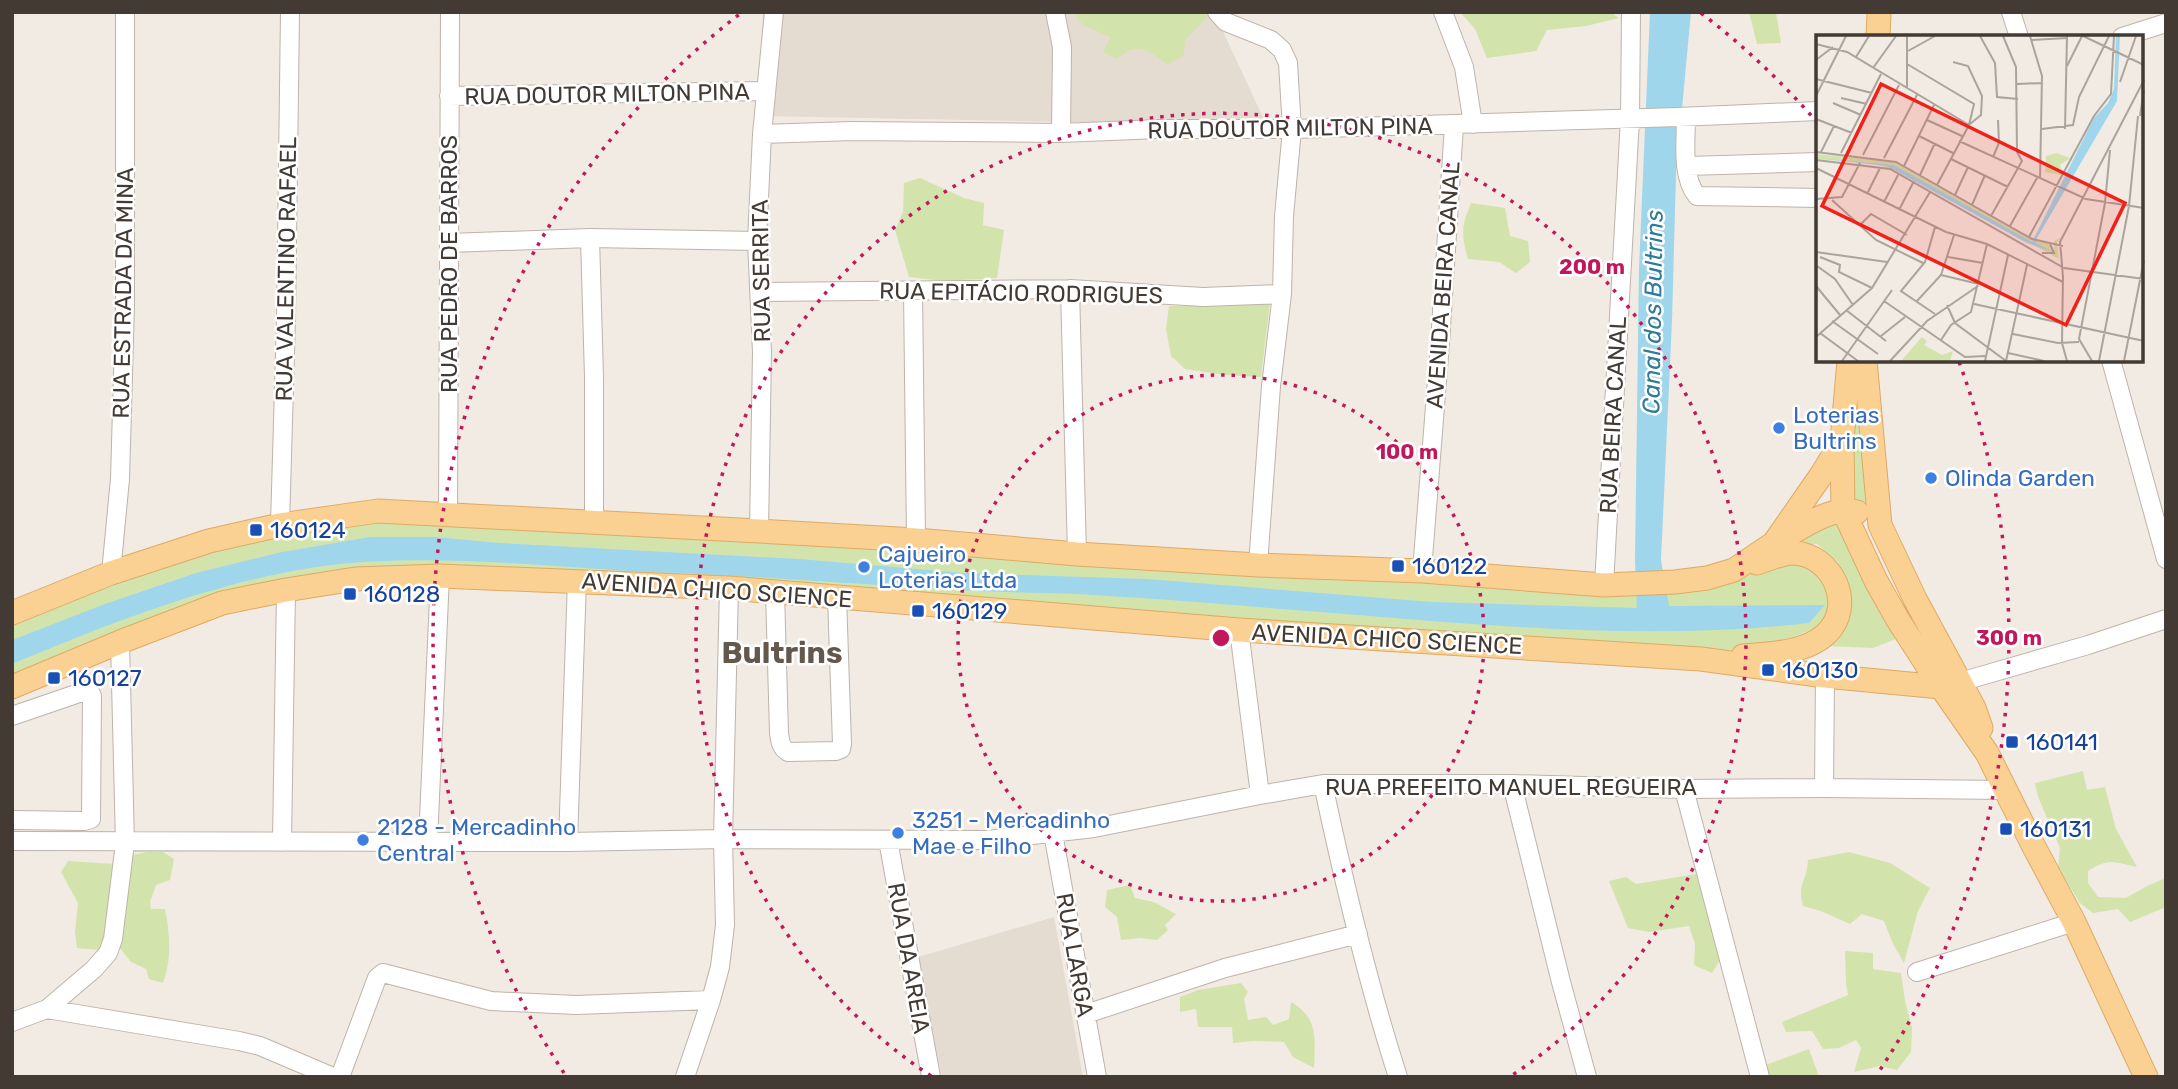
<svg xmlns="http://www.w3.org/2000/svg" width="2178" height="1089" font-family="Rubik,sans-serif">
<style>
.residential{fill:#e4dcd1}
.green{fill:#d2e4ac}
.water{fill:#a0d6ec}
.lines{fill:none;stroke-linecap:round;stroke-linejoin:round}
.minor-casing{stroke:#beb4a9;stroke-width:20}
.major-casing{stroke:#deaa64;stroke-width:25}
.minor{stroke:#fff;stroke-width:18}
.major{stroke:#fad093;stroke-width:23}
.ring{fill:none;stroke:#c2185b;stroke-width:3.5;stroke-dasharray:3.5 7}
.shop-dot{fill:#3f7fe0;stroke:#fff;stroke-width:2.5}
.transit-dot{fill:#1a4fb4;stroke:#fff;stroke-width:2.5}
.labels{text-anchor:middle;stroke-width:5;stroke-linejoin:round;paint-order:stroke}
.street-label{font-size:23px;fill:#423a33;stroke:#fff}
.shop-label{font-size:23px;fill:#366cbe;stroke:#fff;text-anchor:start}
.transit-label{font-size:23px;fill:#164399;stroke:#fff;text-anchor:start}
.water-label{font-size:24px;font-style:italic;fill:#2f7999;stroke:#fff}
.district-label{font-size:30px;font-weight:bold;fill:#64574b;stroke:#fff}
.inset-road{fill:none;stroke:#aba49d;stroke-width:2}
.view{fill:#f12019;fill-opacity:0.15;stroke:#f12019;stroke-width:3.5}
.inset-edge{fill:none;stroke:#423a33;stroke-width:3.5}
.centre{fill:#c2185b;stroke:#fff;stroke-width:3.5}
.ring-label{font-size:21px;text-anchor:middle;font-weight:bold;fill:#c2185b;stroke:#fff;stroke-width:5;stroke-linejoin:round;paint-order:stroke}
</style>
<rect width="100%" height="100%" fill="#f1ebe3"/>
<path class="residential" d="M763,12H1214L1267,126L757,116Z
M1054,917L1083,1077H942L915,958Z"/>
<path class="green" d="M1072,12H1205L1207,18L1185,40L1184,55L1168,65C1148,51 1139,40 1117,59L1103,52L1110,37L1083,25Z
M1460,12H1610L1619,18L1586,26L1547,30L1536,51L1487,58L1475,29Z
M1747,12H1776L1781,43L1757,44L1750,16Z
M920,178L964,198L984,203L983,225L1004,230L997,278L943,281L909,277L895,230L903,212L904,183Z
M1471,203L1505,208L1510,236L1528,241L1530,262L1516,273L1499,262L1468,259C1461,234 1461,227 1471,203Z
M1270,302L1261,377L1226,375L1185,369L1171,356L1166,329L1169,306L1227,305Z
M1856,361L1872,514L1849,503Z
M1836,517L1896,639L1873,648L1825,646L1849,586L1838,562L1817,544L1782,546Z
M366,520L1736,580L1788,559L1808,564L1833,594L1823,625L1778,643L1746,649L1696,654L350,574L12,682V621L203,550Z
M2083,771L2087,790L2105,787L2116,829L2137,867C2115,862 2107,858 2088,871V883L2098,897L2126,898L2147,886L2166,878V907L2130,922L2118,909L2093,913L2080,903L2058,868L2060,848L2038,797L2035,783Z
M147,852H163L174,859L170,880L156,885L150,902L151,909H165C170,935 172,958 163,983L149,979L146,969L131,962L115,942L127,856Z
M1849,852L1890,863L1930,888L1918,911L1904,963L1893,944L1884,921L1862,914L1850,924L1821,911L1803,906C1797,883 1807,882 1808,860Z
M68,861L115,864L106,915V941L98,950L77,948L75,932L78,903L61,872Z
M1696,874L1720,960L1712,973L1694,965L1695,944L1689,926L1649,932L1628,928L1609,881L1626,877L1636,884Z
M1130,885L1135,898L1154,902L1176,914L1165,925L1168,930L1157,940L1141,938L1121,940L1117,917L1105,907L1107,890Z
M1845,951L1873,953V969L1901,973L1905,1001L1912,1028L1911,1052L1897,1070L1880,1066L1854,1072L1861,1048L1856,1040L1839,1048L1823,1049L1812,1031L1786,1032L1782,1022L1848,995L1846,983Z
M1241,983L1248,992L1244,999L1248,1020L1266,1017L1273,1025L1289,1019L1291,1002C1319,1018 1315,1039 1314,1068L1293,1057L1284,1042L1253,1041L1233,1043L1232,1027H1198L1196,1009L1180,1012V997L1198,990Z
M1809,1049L1819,1077H1766L1763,1066Z"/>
<path class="water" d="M1650,12H1691L1676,173L1672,321L1661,560L1669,606L1825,605L1809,623C1633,643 1456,622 1281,609C1223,604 1165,599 1108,596C1065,593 1023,593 980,591C871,585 762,576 652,572C547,567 429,552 324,566C219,580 110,623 12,664V640L105,604L196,573L282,552L370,537H435L500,543L799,559L965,573L1147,579L1432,602L1637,608L1635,561L1639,268Z"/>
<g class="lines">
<g class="minor-casing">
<path id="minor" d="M1055,12L1062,47L1061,133
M1217,12L1226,22L1271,40L1282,50L1288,63L1292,129L1284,216L1282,294L1271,386L1258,565
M1443,12L1464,67L1473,124
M2011,12L2019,37
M2122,37L2166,23
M449,96L766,91
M1686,117C1686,142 1681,176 1697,196L1818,198
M762,134L852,131L1061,133L1159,129H1292L1678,117L1818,111
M1687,166L1818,162
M590,238L594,377V521
M449,243L590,238L757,241
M1070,289L1077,554
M913,291L916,540
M761,292L1070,289L1203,297L1282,294
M2111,360L2166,559
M448,515L450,12
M280,525L286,319L290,12
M759,531L762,352L757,241L762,134L774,12
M1422,571L1440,343L1454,125
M111,573L120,479L125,305V12
M1604,585L1630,119L1631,12
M775,592L779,733C780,741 781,748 788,752L836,751L841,749L842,744L837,597
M1239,630L1260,795
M1960,682L2088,645L2166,619
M12,716L85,691L90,692L92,696L91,819L84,821L12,820
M1323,784C1344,883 1367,981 1398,1077
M1512,784L1561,982L1587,1077
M1824,788L1825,676
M1684,789L1760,1077
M1053,833L1097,1077
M888,840L931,1077
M12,841L568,842L723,839L988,840L1094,828L1260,795L1323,784H1512L1684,789L1824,788L2006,790
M428,841L440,576
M282,842L286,590
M568,842L577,580
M1917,972L2074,922
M47,1009L239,1041L260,1046L333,1077
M1086,1014L1225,968L1358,934
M12,1022L47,1009L94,969L108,953L113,939L125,843L120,642
M340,1077L377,978L383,973L491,1001L576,1005L711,1000
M685,1077L711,1000L720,967L725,925L723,839L729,588"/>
</g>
<g class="major-casing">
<path id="major" d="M1878,37L1879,12
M1849,360L1842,441L1843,510L1876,581L1898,620L1941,687L1987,753L2033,845L2074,922L2146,1077
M1865,360L1880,525L1915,599L1974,708L1981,728
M1780,540C1801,528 1832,505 1857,512
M12,613L111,573L209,541L280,525L378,511L759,531L916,540L1077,554L1258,565L1422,571L1604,585L1675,582L1707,578L1734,570L1774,543L1822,474L1842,441
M1743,656C1769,654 1806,653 1826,634C1856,606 1833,555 1794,553C1782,553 1769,559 1757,563
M12,687L120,642L222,603L286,590L355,579L440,576L729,588L1239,630L1701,659L1825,676L1941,687L1960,682"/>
</g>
<use href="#minor" class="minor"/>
<use href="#major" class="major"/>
</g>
<g class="ring">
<circle cx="1221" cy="638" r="263"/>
<path d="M931 1076A525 525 0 1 1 1511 1076"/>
<path d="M564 1073A788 788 0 0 1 741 13M1701 13A788 788 0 0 1 1816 121M1959 362A788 788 0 0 1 1878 1073"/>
</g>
<g class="shop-dot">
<circle cx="1779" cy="428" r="7"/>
<circle cx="1931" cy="478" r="7"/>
<circle cx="864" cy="567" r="7"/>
<circle cx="898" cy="833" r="7"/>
<circle cx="363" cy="840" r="7"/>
</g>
<g class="transit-dot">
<rect x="249" y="523" width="14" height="14" rx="3.5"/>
<rect x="1391" y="559" width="14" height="14" rx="3.5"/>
<rect x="343" y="587" width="14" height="14" rx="3.5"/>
<rect x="911" y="604" width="14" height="14" rx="3.5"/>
<rect x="1761" y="663" width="14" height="14" rx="3.5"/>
<rect x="47" y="671" width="14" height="14" rx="3.5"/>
<rect x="2005" y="735" width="14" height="14" rx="3.5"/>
<rect x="1999" y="822" width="14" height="14" rx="3.5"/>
</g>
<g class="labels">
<g class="street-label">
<text transform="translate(607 94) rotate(-1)" y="8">RUA DOUTOR MILTON PINA</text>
<text transform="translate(1290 128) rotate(-1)" y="8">RUA DOUTOR MILTON PINA</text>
<text transform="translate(449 264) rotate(-90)" y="8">RUA PEDRO DE BARROS</text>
<text transform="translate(286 269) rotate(-89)" y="8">RUA VALENTINO RAFAEL</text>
<text transform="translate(761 271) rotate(-91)" y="8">RUA SERRITA</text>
<text transform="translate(1443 285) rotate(-86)" y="8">AVENIDA BEIRA CANAL</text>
<text transform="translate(123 293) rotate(-89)" y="8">RUA ESTRADA DA MINA</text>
<text transform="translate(1021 293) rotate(1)" y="8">RUA EPITÁCIO RODRIGUES</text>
<text transform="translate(1613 415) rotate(-87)" y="8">RUA BEIRA CANAL</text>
<text transform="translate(717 590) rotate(4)" y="8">AVENIDA CHICO SCIENCE</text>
<text transform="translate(1387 639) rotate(3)" y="8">AVENIDA CHICO SCIENCE</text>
<text x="1511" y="795">RUA PREFEITO MANUEL REGUEIRA</text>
<text transform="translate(1075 955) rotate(80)" y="8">RUA LARGA</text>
<text transform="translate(909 958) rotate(80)" y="8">RUA DA AREIA</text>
</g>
<g class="shop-label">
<text x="1793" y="423">Loterias<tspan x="1793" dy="26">Bultrins</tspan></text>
<text x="1945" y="486">Olinda Garden</text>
<text x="878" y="562">Cajueiro<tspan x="878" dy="26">Loterias Ltda</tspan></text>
<text x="912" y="828">3251 - Mercadinho<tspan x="912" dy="26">Mae e Filho</tspan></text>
<text x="377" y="835">2128 - Mercadinho<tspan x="377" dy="26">Central</tspan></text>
</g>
<g class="transit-label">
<text x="270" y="538">160124</text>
<text x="1412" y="574">160122</text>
<text x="364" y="602">160128</text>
<text x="932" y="619">160129</text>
<text x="1782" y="678">160130</text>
<text x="68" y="686">160127</text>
<text x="2026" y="750">160141</text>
<text x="2020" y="837">160131</text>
</g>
<g class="water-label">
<text transform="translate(1653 312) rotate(-89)" y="8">Canal dos Bultrins</text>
</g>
<g class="district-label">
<text x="782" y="663">Bultrins</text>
</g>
</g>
<g transform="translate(1816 35)">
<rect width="327" height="327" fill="#f1ebe3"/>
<path d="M240,118L254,123L244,130L246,140L229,137L230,121ZM0,119L78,127L191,191L235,210L238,217V206L246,202L241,207L243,224L84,137L57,128L0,124ZM106,302L111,306L108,310L126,320L137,316L134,326H85Z" fill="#d2e4ac"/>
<path d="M300,1H304L301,66L221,203L220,208L237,217L211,208L71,131L0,123L78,130L216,207L278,83L292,68L298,54Z" fill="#a0d6ec"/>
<path class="inset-road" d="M91,1V54M164,1L179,28L181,62L202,64M214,1L226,41L224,144M267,1L328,30M216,5L251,3M0,9L31,17L153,90L121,150M92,16L119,1M40,22L53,1M0,25L17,12M137,27L152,31L166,61L165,80L154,89M91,29L158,69L153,90M251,31L266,1M57,33L80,1M0,44L56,58M304,47L320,1M201,49L226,48M0,61L30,1M25,63L51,69M17,68L45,80M324,81L328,55M0,84L36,98M111,85L146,101M226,94L257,90L263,62L293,1M249,94L251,1M103,101L137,118M143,106L270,164L328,173M0,117L80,127L216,204L247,211M5,117L18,91M25,118L65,39M47,120L83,50M177,122L183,108L182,85M68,123L101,60M135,124L192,152M0,125L74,134L248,233M88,131L118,70M0,133L130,197L171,209L247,247M104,140L119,108M51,159L64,133M139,160L152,132M0,164L26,162L44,128M16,165L60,205L107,228M68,167L82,140M156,170L169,140M83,175L98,146M175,181L206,126L201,117L200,32L187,1M45,189L55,179L91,200M194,191L221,143M119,192L109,227L85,256L119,279M213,202L278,81L295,59L298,1M0,217L71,227M226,218H238L234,209M4,222L24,230L23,237L56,253M132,222L167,228M1,231L19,244L37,270M248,233L328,244M125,240L163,249M247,240L246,308L251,326M247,242L244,207L328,45M0,251L24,280M68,266L149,322L169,321M101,266L125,240L138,200M158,269L328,306M131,270L139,288L190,326M30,275L70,306M16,286L62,319M4,298L42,326M197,299L242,308L263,307M65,301L89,282M0,302L56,253L114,157M125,305L135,290L155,277L171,209M192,318L228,326M26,326L76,255M74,326L111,286L162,251M169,326L192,220M190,326L211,230M276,326L263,304L289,168L294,115M283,326L313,171L322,81M308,326L328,225"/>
<path class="view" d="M65,49L309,168L250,290L6,171Z"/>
<rect width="327" height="327" class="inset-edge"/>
</g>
<circle cx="1221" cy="638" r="10" class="centre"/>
<g class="ring-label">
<text x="1592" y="274">200 m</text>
<text x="1407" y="459">100 m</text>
<text x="2009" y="645">300 m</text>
</g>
<rect width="2178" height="1089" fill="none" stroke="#423a33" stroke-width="28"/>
</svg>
